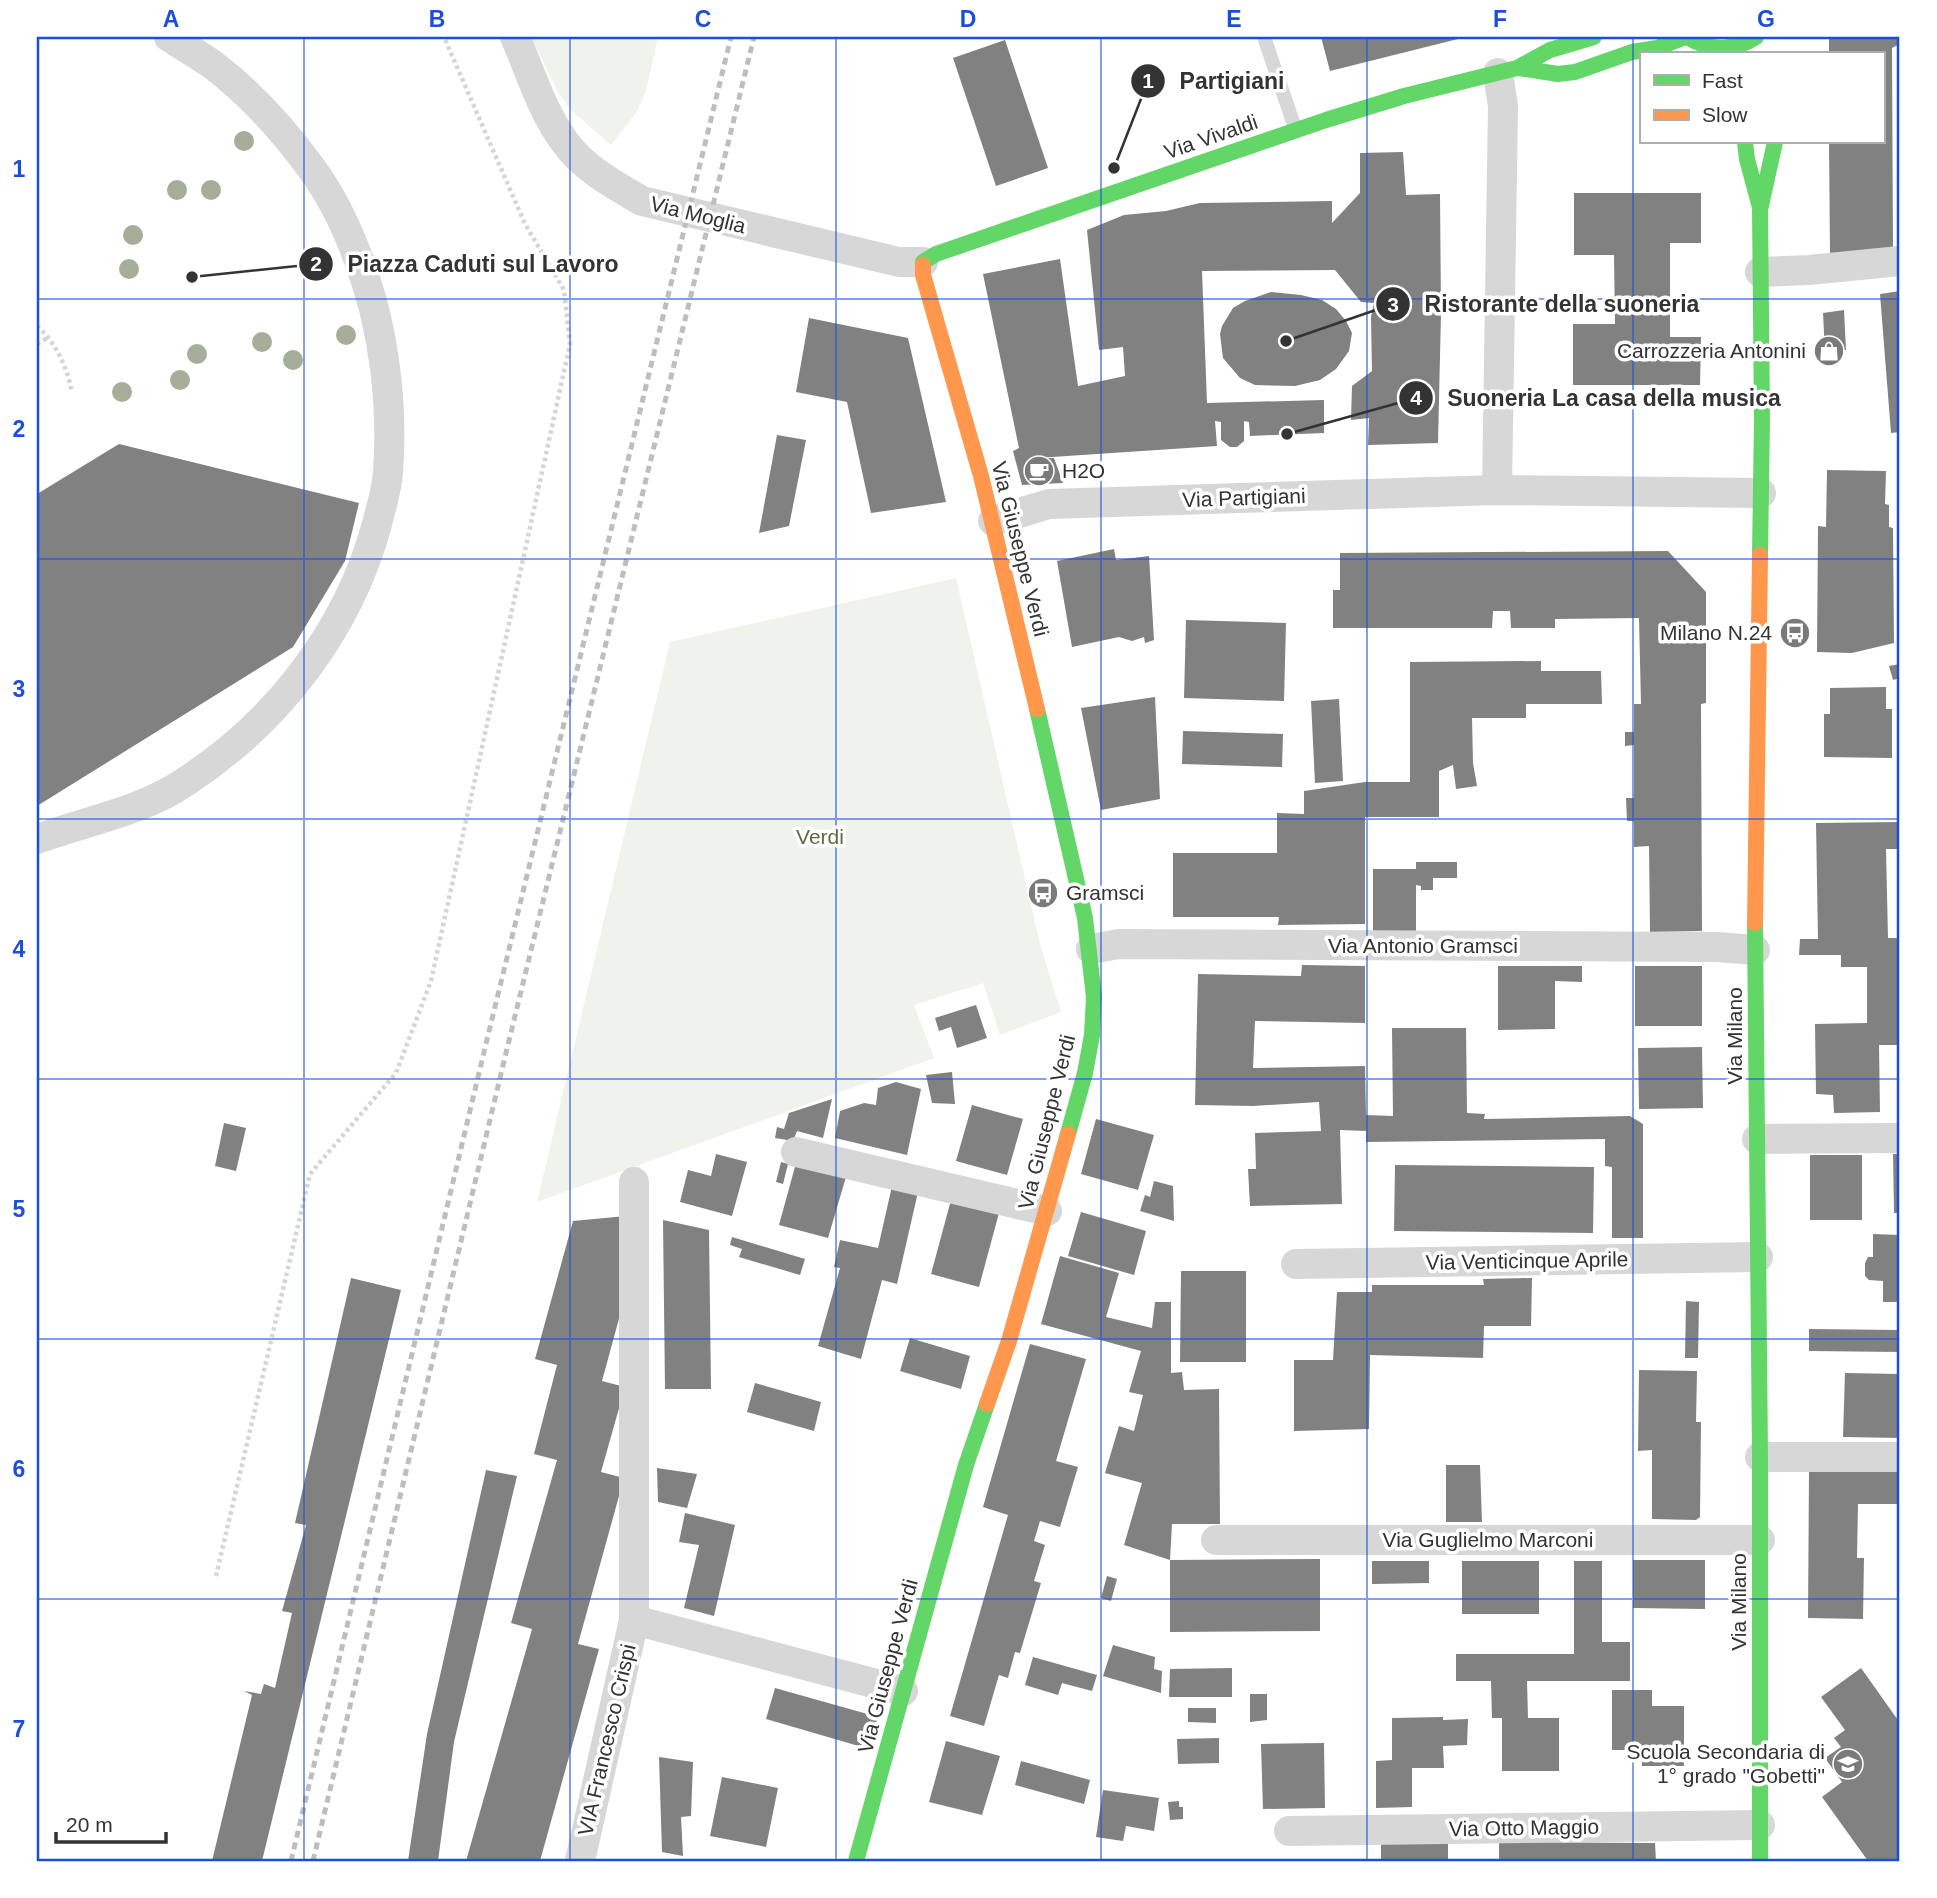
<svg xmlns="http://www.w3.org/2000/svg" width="1937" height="1898" font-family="Arial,sans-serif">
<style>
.green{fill:#f0f3ec}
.building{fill:#818181}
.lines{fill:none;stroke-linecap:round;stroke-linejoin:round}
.path{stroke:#d5d5d5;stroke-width:4.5;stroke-dasharray:3.5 3.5;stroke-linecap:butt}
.lane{stroke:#d7d7d7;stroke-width:14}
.street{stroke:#d7d7d7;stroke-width:30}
.fast{stroke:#63d668;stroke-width:16}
.slow{stroke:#ff974d;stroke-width:16}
.rail{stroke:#bebebe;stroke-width:5;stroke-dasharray:7 5;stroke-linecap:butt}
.tree{fill:#a5ae98}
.grid{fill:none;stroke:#1d4ed8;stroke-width:2;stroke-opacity:0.55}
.labels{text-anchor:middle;stroke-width:7;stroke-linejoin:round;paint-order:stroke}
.street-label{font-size:21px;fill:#333;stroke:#fff}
.poi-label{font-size:21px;fill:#333;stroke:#fff;text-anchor:end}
.park-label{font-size:21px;fill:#5b6c43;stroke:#fff}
.leader{fill:none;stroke:#333;stroke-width:2.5}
.callout-dot{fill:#333;stroke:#fff;stroke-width:2.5}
.mark-label{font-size:21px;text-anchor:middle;font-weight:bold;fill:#fff}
.callout-label{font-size:23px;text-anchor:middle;font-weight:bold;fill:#333;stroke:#fff;stroke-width:7;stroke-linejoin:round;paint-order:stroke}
.neatline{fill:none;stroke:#1d4ed8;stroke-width:2.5}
.grid-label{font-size:23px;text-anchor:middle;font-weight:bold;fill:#1d4ed8}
</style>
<rect width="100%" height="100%" fill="#fff"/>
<path class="green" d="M531,37H658L646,91L636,113L611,145L573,112L560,96Z
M956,578L1040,944L1061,1012L1000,1035L983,983L914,1005L934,1058L537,1202L670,642Z"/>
<path class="building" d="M1321,37H1462V38L1330,71Z
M1829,37H1900V44L1892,48L1893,253L1830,254L1829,142H1883V54H1829Z
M1005,40L1048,168L996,186L953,58Z
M1403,152L1406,195L1440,194L1441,313L1438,443L1368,445L1369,418L1351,420L1352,386L1372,371L1371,317L1374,303L1361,302L1335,270L1202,271L1207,403L1324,400V433L1250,436L1249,422L1244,421V441L1237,447H1230L1221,440V422L1215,421L1217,446L1037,458H1054L1063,483L1022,485L1013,451L1019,448L983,274L1060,259L1078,386L1125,376L1123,347L1099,350L1087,230L1124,215L1166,211L1200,203L1332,201V223L1360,193V153Z
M1574,193H1701V243H1670V337H1701L1700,385H1573V324H1615L1614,255H1574Z
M1900,291V432L1891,433L1880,294Z
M1271,292L1301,295L1322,300L1336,309L1346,321L1352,333L1349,351L1336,369L1320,380L1295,386L1255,385L1240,378L1223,358L1220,334L1222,326L1233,308L1245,301Z
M1844,310L1846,350L1825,352L1823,313Z
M809,318L908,338L946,502L871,513L847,402L796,392Z
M777,435L806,440L789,526L759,533Z
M119,444L359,503L345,561L293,647L37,806V494Z
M1827,470L1886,471L1885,504L1889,505V527L1893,528L1894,643L1852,653L1817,652L1818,526L1826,527Z
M1114,549L1116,560L1149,556L1154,640L1145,643L1144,637L1132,641L1119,637L1072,647L1057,561Z
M1668,551L1706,592V703L1701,704L1702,931L1650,932L1649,846L1634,847V821H1627L1626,798H1634V745L1625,746V732H1634V704H1641L1639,618L1555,619V628H1511L1510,611H1493L1492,628H1333V590H1340V553Z
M1186,620L1286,623L1284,701L1184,698Z
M1541,661V671H1601L1602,704H1526V718H1472L1473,763L1477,786L1456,789L1453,765L1439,771V817H1365V924L1278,925L1279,917H1173V853H1277V813L1304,814V791L1365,782H1410V662Z
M1900,664V678L1893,680L1889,666Z
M1886,687V709H1892V758L1824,757V714H1830V688Z
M1155,697L1160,799L1101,810L1081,708Z
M1339,699L1343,781L1315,783L1311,701Z
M1183,731L1283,734L1282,767L1182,764Z
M1900,822V849H1886L1888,938H1900L1898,1045H1879L1880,1112L1834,1113L1833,1095L1816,1094L1815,1024L1867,1023V967H1841V955H1799L1800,939H1818L1816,823Z
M1416,862H1457V878H1433V890H1421V886L1416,885V931H1373V869H1416Z
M1302,965L1365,966V1023L1255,1021L1253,1068L1365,1066L1366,1115L1393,1116L1392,1028H1466L1467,1113L1485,1114L1484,1119L1630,1116L1643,1124V1238H1612V1167L1605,1166V1139L1366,1142V1131L1340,1130L1342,1204L1250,1206L1248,1169H1256L1255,1133L1321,1131L1319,1102L1253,1106L1195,1105L1198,974L1301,976Z
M1498,966H1582V982L1555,981V1029L1498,1030Z
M1635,966H1702V1026H1635Z
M976,1005L987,1038L957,1048L951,1027L939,1031L935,1018Z
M1702,1047L1703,1108L1639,1109L1638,1048Z
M952,1072L955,1104L932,1103L926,1075Z
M896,1082L921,1089L907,1155L835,1138L840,1111L864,1103L876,1105L878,1088Z
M832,1099L823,1138L797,1131L793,1141L775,1138L777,1127L784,1129L789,1113Z
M972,1105L1023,1119L1007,1175L956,1161Z
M1096,1119L1154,1135L1138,1190L1081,1174Z
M224,1123L246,1128L236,1171L215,1166Z
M716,1154L747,1162L732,1216L680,1202L688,1170L711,1176Z
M1893,1154H1900V1213H1894Z
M1810,1155H1862V1220H1810Z
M781,1162L788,1164L783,1184L776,1182Z
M796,1163L846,1177L828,1238L779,1225Z
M1395,1165L1594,1167L1593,1233L1394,1231Z
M1154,1181L1173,1186L1174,1221L1140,1211L1145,1195L1150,1197Z
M892,1186L918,1192L897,1284L882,1280L861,1359L818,1346L840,1268L834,1267L840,1240L878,1248Z
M951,1200L999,1213L979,1287L931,1274Z
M1081,1212L1146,1231L1134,1275L1068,1256Z
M626,1216V1293L602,1381L625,1387L601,1472L624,1478L578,1644L599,1649L540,1861H466L532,1629L511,1623L557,1460L534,1454L557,1365L535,1359L573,1221Z
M663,1220L709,1230L711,1389H665Z
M1873,1234L1900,1235V1302H1883V1281L1869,1280L1865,1276V1263L1868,1257H1873Z
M732,1237L805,1259L800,1275L739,1257L742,1249L730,1245Z
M1060,1256L1119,1273L1106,1317L1152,1328L1155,1302H1171V1373L1182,1372L1184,1390L1219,1389L1220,1524H1172L1170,1560L1124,1545L1142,1483L1105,1473L1119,1426L1134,1431L1143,1395L1129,1392L1141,1351L1041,1324Z
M1181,1271H1246V1362H1180Z
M351,1278L401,1290L262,1861H212L252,1695L244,1691L261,1694L264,1684L275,1688L292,1613L282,1611L306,1525L295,1523Z
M1532,1278L1531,1326H1484L1483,1358L1370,1355L1369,1429L1294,1431V1360H1333L1337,1292H1372V1285H1484L1483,1279Z
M1686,1301L1699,1302L1698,1358H1685Z
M1809,1329L1900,1330V1352L1809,1351Z
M910,1338L970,1356L961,1389L900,1371Z
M1030,1344L1086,1359L1056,1461L1078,1467L1060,1527L1040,1521L1034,1541L1045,1545L1034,1581L1041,1583L1020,1653L1015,1652L1008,1678L999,1675L984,1726L950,1716L1008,1515L983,1507Z
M1639,1370L1697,1371L1696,1422H1701L1700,1517L1696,1520L1652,1519V1450L1638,1451Z
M1845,1373L1900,1374V1438L1843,1437Z
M755,1383L821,1402L814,1431L747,1412Z
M1446,1465H1480L1482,1522H1446Z
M657,1468L697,1474L687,1508L658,1502Z
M486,1470L517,1476L454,1742L438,1861H408L427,1734Z
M1809,1471L1900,1472V1504H1858L1857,1558H1864L1863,1619L1808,1618Z
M685,1513L735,1525L714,1616L684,1608L699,1545L679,1542Z
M1320,1559V1631L1170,1632V1560Z
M1633,1560H1705V1609L1633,1608Z
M1372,1561H1429V1583L1372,1584Z
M1462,1561H1539V1614H1462Z
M1574,1561H1602V1642H1630V1681H1527L1528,1718H1559V1771H1502V1718H1492L1491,1681H1456V1654H1574Z
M1107,1576L1117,1579L1111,1601L1101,1598Z
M1113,1645L1155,1657L1154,1669L1162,1671L1161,1693L1103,1676Z
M1033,1657L1097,1675L1092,1691L1062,1683L1058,1695L1025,1685Z
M1232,1668V1697H1169L1170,1669Z
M1861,1668L1900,1723V1861H1868L1822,1797L1842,1782L1825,1758L1841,1747L1834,1738L1845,1730L1821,1697Z
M775,1688L878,1717L869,1749L766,1719Z
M1612,1690H1652V1706H1684V1766H1642V1750H1612Z
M1250,1694H1267V1720L1250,1722Z
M1188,1708H1216V1723L1188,1722Z
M1443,1717V1720L1468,1719L1467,1745L1443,1746L1444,1768H1412V1807L1376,1808V1761L1392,1760V1718Z
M1219,1738V1763L1178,1764L1177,1739Z
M946,1741L1000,1756L982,1815L929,1802Z
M1324,1743L1325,1808L1263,1809L1261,1744Z
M659,1757L693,1762L691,1816L681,1817L683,1856L662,1852Z
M1021,1761L1090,1780L1084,1804L1015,1785Z
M722,1777L778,1788L766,1847L710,1836Z
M1103,1790L1159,1798L1154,1831L1126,1826L1123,1841L1096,1837Z
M1179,1801V1807H1183V1819L1170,1820L1168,1802Z
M1381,1840L1448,1841V1861H1381Z
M1499,1842L1655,1843L1656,1861H1499Z"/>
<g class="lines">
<path class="path" d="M37,326C57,344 67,367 72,393
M37,344L47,338
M216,1576L310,1174L396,1073L431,981L570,344L564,290L525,224L444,37"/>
<path class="lane" d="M1264,37L1295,128"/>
<path class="street" d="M515,37C530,71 542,111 564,141C583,168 614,185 642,201L899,262H923
M1760,272L1809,270L1900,261
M1497,490L1503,106L1498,73
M993,521L1049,504L1497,490L1761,493
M37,839C86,821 141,812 185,782C277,722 348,631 377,524C381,507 387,490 388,472C392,418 387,362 374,309C361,260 342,210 312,169C285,132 250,93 213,65C199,55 183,46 169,37
M1091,949L1119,944L1717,947L1755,950
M1757,1139L1900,1138
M796,1152L1047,1211
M634,1182V1620L903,1691
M1296,1264L1758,1257
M1760,1457H1900
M1216,1540H1760
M1289,1831L1760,1825
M580,1861L634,1620"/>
<path class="fast" d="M1687,37C1710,51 1733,52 1756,37
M1519,68L1558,74L1575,72L1632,52L1657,48L1685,37
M1745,142L1747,159L1759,204
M923,265V262L936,254L1326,120L1404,96L1517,68L1550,50L1594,37
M1760,555L1762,419L1760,210L1775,142
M1037,709L1085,918L1094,997L1092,1035L1085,1073L1068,1134
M1755,923L1760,1457V1861
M856,1861L966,1465L987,1404"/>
<path class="slow" d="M923,265V275L981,476L1037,709
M1755,923L1760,555
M987,1404L1009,1341L1068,1134"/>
<path class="rail" d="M291,1861L484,1052L731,37
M313,1861L505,1057L754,37"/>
</g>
<g class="tree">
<circle cx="244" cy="141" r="10"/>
<circle cx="177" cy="190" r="10"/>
<circle cx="211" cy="190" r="10"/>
<circle cx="133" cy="235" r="10"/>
<circle cx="129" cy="269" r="10"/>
<circle cx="346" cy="335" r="10"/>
<circle cx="262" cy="342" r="10"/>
<circle cx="197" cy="354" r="10"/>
<circle cx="293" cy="360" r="10"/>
<circle cx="180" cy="380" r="10"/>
<circle cx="122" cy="392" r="10"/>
</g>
<path class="grid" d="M304,37V1861M570,37V1861M836,37V1861M1101,37V1861M1367,37V1861M1633,37V1861M37,299H1900M37,559H1900M37,819H1900M37,1079H1900M37,1339H1900M37,1599H1900"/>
<defs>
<g id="shop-disc" transform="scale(1.575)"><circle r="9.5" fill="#7a7a7a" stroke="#fff"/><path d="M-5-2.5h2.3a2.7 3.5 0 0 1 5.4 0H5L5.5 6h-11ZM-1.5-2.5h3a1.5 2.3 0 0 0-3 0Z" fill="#fff"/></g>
<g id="cafe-disc" transform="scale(1.575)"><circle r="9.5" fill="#7a7a7a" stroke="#fff"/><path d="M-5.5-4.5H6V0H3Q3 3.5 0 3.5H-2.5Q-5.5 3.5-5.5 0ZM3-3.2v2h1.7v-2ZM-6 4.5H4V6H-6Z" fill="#fff"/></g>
<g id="bus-disc" transform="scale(1.575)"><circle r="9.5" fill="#7a7a7a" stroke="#fff"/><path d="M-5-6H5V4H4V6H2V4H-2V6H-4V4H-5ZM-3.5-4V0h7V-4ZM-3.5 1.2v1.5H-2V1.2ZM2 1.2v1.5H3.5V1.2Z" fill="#fff"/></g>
<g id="school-disc" transform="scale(1.575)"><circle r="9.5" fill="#7a7a7a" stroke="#fff"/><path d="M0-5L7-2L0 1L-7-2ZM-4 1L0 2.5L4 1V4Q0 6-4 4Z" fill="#fff"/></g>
</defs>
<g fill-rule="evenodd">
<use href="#shop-disc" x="1829" y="351"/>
<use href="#cafe-disc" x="1039" y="471"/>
<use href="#bus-disc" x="1795" y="633"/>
<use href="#bus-disc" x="1043" y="893"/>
<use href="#school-disc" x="1848" y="1764"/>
</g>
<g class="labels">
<g class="street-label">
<text transform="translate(1211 137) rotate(-19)" y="7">Via Vivaldi</text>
<text transform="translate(698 215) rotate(14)" y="7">Via Moglia</text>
<text transform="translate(1244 498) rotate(-2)" y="7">Via Partigiani</text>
<text transform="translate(1020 549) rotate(76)" y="7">Via Giuseppe Verdi</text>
<text x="1423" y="953">Via Antonio Gramsci</text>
<text transform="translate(1735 1036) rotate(-90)" y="7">Via Milano</text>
<text transform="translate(1047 1122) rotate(-76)" y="7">Via Giuseppe Verdi</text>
<text transform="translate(1527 1261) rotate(-1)" y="7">Via Venticinque Aprile</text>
<text x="1488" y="1547">Via Guglielmo Marconi</text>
<text transform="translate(1739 1602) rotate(-90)" y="7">Via Milano</text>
<text transform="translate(888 1666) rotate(-75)" y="7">Via Giuseppe Verdi</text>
<text transform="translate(607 1740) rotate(-77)" y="7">VIA Francesco Crispi</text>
<text transform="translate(1524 1828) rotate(-1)" y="7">Via Otto Maggio</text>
</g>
<g class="poi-label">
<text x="1806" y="358">Carrozzeria Antonini</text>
<text x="1062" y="478" text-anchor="start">H2O</text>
<text x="1772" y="640">Milano N.24</text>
<text x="1066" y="900" text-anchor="start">Gramsci</text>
<text x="1825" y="1759">Scuola Secondaria di<tspan x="1825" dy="24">1° grado "Gobetti"</tspan></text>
</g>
<g class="park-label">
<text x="820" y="844">Verdi</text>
</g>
</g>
<path class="leader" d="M1114 168L1148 81M192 277L316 264M1286 341L1393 304M1287 434L1416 398"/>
<g class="callout-dot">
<circle cx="1114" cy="168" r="7"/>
<circle cx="192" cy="277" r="7"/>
<circle cx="1286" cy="341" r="7"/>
<circle cx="1287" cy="434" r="7"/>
<circle cx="1148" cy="81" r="18"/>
<circle cx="316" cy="264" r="18"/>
<circle cx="1393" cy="304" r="18"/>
<circle cx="1416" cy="398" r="18"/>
</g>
<g class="mark-label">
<text x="1148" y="88">1</text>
<text x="316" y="271">2</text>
<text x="1393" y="312">3</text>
<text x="1416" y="405">4</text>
</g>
<g class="callout-label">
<text x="1232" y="89">Partigiani</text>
<text x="483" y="272">Piazza Caduti sul Lavoro</text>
<text x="1562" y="312">Ristorante della suoneria</text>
<text x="1614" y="406">Suoneria La casa della musica</text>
</g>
<rect width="1937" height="1898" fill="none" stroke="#ffffff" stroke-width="77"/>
<rect x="1640" y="52" width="245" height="91" fill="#ffffff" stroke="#adadad" stroke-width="2"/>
<rect x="1654" y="75" width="35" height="10" fill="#63d668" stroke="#adadad" stroke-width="2"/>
<text x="1702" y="88" font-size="21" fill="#333333">Fast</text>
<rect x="1654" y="110" width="35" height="10" fill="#ff974d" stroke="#adadad" stroke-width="2"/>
<text x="1702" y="122" font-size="21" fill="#333333">Slow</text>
<path d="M56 1832v10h110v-10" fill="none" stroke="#333333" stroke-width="3.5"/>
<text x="66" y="1832" font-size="21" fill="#333333" stroke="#ffffff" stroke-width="5" paint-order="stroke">20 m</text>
<rect x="38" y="38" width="1860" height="1822" class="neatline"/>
<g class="grid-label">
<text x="171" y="27">A</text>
<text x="437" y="27">B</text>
<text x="703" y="27">C</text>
<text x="968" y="27">D</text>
<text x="1234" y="27">E</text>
<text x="1500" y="27">F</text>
<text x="1766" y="27">G</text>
<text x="19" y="177">1</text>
<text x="19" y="437">2</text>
<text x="19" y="697">3</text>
<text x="19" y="957">4</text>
<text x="19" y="1217">5</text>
<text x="19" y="1477">6</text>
<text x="19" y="1737">7</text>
</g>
</svg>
